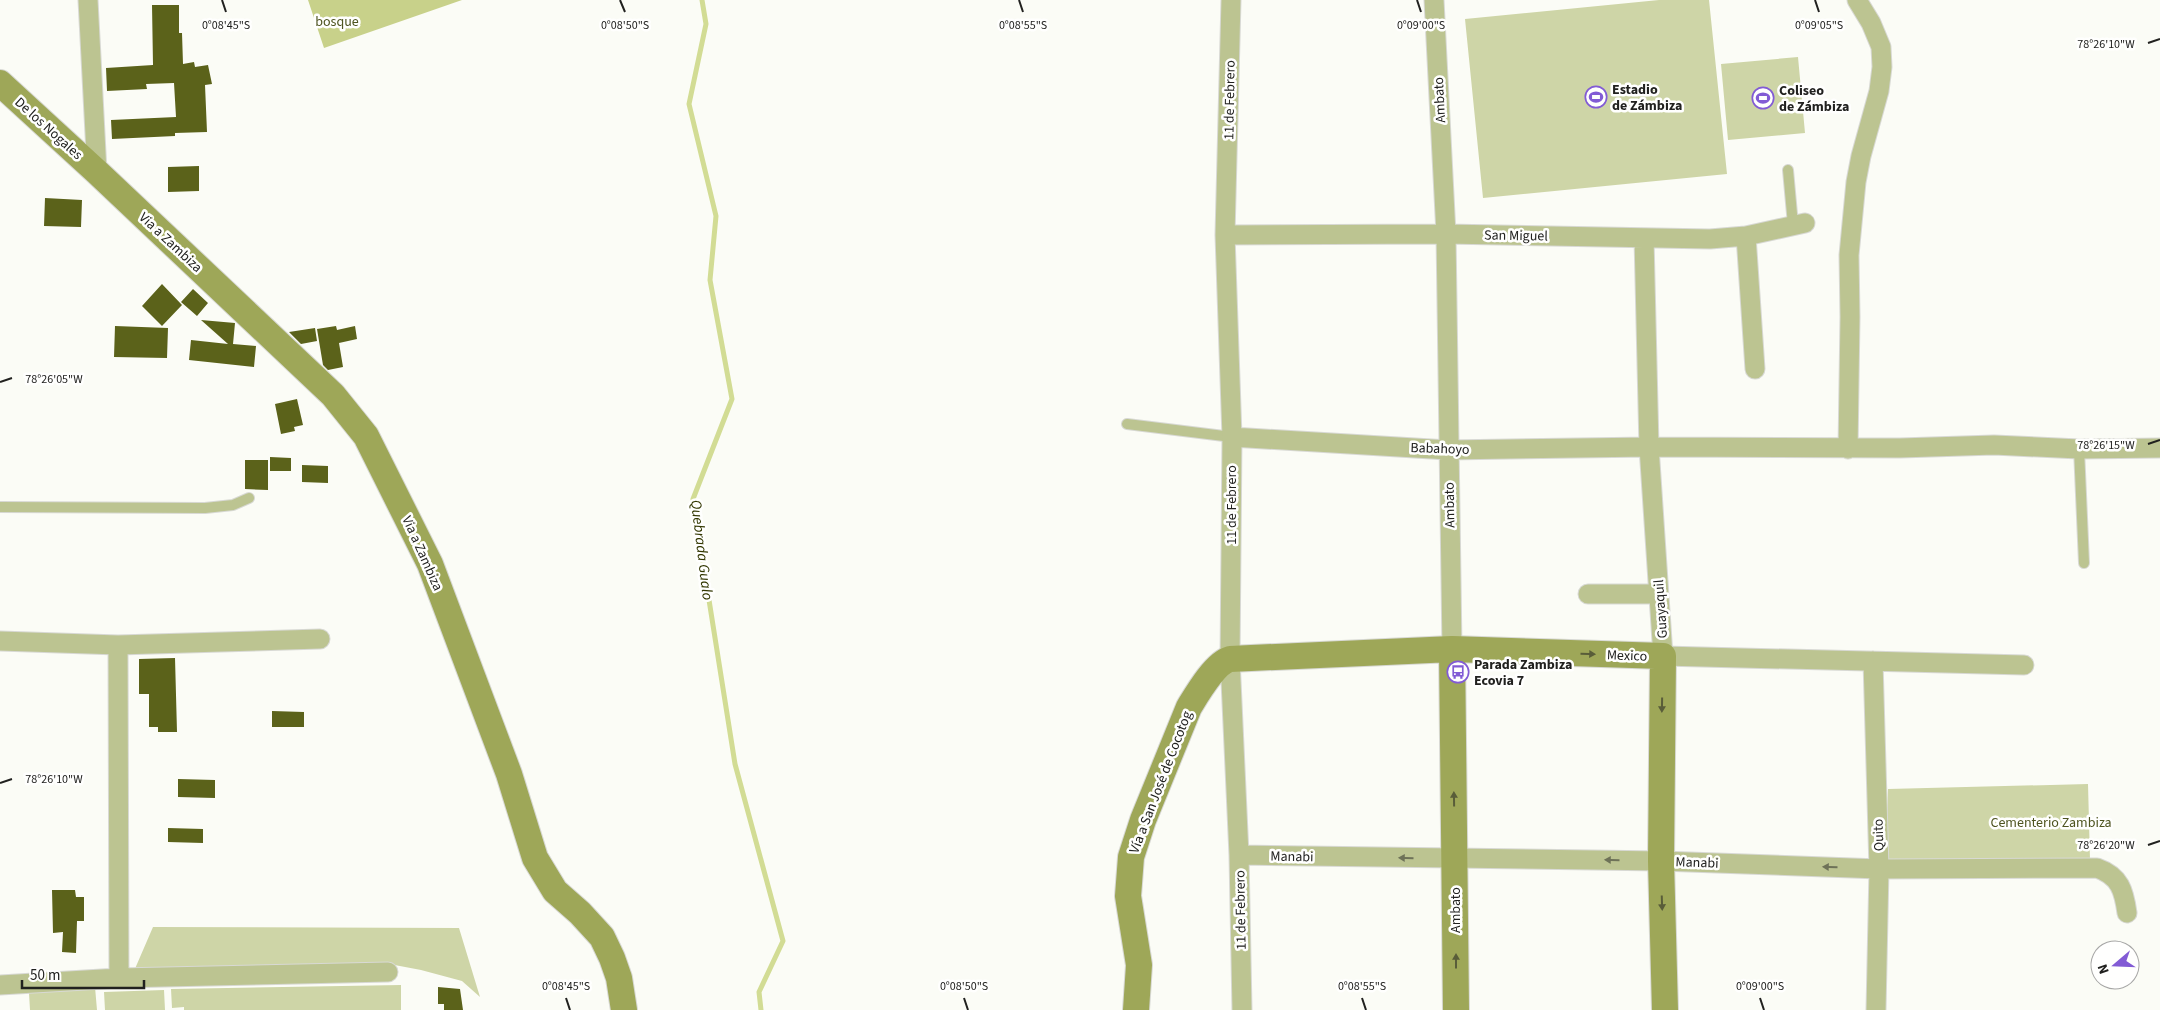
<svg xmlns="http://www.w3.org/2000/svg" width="2160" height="1010" font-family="'Source Sans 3',sans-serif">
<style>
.green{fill:#ced5a7}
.forest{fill:#c8d18a}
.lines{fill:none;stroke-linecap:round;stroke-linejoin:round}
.stream{stroke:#d2dc94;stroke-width:5}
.building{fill:#5b621a}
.lane-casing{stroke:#d8d9d4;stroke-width:12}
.street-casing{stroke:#d8d9d4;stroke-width:21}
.secondary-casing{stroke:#d8d9d4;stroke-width:28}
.lane{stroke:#bcc491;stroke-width:10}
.street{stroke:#bcc491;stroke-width:19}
.secondary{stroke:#9ea758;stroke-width:26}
.oneway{fill:#595d39}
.oneway2{fill:#6e7258}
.ticks{fill:none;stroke:#21211f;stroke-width:2}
.labels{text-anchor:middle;stroke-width:5;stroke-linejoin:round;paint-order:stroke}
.park-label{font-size:14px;fill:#4e5420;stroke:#fffffe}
.poi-label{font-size:14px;font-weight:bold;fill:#21211f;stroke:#fffffe;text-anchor:start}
.street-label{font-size:14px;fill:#21211f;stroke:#fffffe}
.water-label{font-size:15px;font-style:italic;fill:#323700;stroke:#fffffe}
.ticks-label{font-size:12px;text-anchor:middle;fill:#21211f;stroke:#fffffe;stroke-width:5;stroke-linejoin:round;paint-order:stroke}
</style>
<rect width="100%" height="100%" fill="#fbfcf6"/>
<path class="green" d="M1659,0H1709L1727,174L1483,198L1465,19Z
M1798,57L1805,133L1728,140L1721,64Z
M2088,784L2090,860L1885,862L1888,789Z
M153,927L459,928L480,997L462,981L421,970L384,963L134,971Z
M401,985V1010H184V1007L172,1008L171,989Z
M95,987L97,1010H30L29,993Z
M164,990L165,1010H105L104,992Z"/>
<path class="forest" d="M308,0H462L324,48Z"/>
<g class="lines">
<path class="stream" d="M702,0L706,24L689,104L716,216L710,280L732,399L693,499L735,764L783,941L759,992L761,1010"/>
</g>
<path class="building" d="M152,5H179V33H182L183,64L194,62L195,67L208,65L212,84L205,85L207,132L175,133V136L112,139L111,120L176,117L174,83L146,84L147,89L107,91L106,68L153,65Z
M199,166V191L168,192V167Z
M45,198L82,200L81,227L44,226Z
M162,284L182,305L162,326L142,306Z
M193,289L208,303L197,316L181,302Z
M201,320L235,323L233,344L256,346L254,367L189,360L191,340L228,344Z
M115,326L168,328L167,358L114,357Z
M336,326L337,330L355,326L357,339L339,343L343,367L328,370L323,365L317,329Z
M315,328L317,341L301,344L289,332Z
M297,399L303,425L294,427L295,431L281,434L275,404Z
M270,457L291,458V471H270Z
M245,460H268V490L245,489Z
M302,465L328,466V483L302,482Z
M175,658L177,732H158V727H149V694H139V659Z
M272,711L304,712V727H272Z
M178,779L215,780V798L178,797Z
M168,828L203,829V843L168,842Z
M52,890H75L76,897H84V921H77L76,953L62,952L63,932L53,933Z
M438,987L460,989L463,1010H444V1004H438Z"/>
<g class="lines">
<g class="lane-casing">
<path id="lane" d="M1788,170L1793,225
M1127,424L1232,437
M2079,449L2084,563
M0,507L205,508L233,505L249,498"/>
</g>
<g class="street-casing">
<path id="street" d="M88,0L97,172
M1231,0L1225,235L1232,437L1230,659L1239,855L1242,1010
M1434,0L1446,234L1452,649
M1225,235L1446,234L1710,239L1746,236L1805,223
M1746,236L1755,369
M1644,238L1649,447L1663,656L2024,665
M1232,437L1448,450L1649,447L1900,448L1994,445L2079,449L2160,448
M1848,449L1850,317L1849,255L1856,182L1861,156L1879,91L1882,67L1881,47L1871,23L1857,0
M1588,594H1659
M0,641L118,645L320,639
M118,645L119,978
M1873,661L1879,869L1876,1010
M1239,855L1661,861L1879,869L2097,868C2120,876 2124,891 2127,913
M0,985L119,978L388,972"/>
</g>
<g class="secondary-casing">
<path id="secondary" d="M0,83L97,172L333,395L366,436L430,564L509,774L535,858L555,891L580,913L602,937L612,958L619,978L624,1010
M1452,649L1456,1010
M1136,1010L1139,965L1128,896L1131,857L1143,820L1189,707C1197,694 1215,663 1230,659L1452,649L1663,656L1661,861L1665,1010"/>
</g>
<use href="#lane" class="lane"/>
<use href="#street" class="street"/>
<use href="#secondary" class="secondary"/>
</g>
<defs><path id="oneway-solid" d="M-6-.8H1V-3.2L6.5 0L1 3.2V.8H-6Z" transform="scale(1.25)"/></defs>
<g class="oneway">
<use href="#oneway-solid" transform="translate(1588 654) rotate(2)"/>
<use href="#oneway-solid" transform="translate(1662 705) rotate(91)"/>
<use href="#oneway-solid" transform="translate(1454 799) rotate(-91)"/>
<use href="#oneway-solid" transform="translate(1662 903) rotate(88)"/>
<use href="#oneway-solid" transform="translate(1456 961) rotate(-90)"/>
</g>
<g class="oneway2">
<use href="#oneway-solid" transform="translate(1406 858) rotate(-179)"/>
<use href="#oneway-solid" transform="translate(1612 860) rotate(-179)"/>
<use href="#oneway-solid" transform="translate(1830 867) rotate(-178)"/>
</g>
<path class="ticks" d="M222,0L226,12M620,0L625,12M1019,0L1023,12M1417,0L1421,12M1815,0L1819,12M2148,43L2160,39M0,382L12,378M2148,444L2160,440M0,783L12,779M2148,845L2160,841M566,998L570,1010M964,998L968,1010M1362,998L1366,1010M1760,998L1764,1010"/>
<defs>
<g id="stadium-ring" transform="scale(1.125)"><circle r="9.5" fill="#fffffe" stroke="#825bd5" stroke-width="1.5"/><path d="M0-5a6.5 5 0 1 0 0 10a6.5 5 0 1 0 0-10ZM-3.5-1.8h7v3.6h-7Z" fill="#825bd5"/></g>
<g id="bus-ring" transform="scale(1.125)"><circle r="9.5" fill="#fffffe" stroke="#825bd5" stroke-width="1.5"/><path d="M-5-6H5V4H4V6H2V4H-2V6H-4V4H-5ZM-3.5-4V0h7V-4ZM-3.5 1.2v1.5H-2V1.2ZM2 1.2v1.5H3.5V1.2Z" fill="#825bd5"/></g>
</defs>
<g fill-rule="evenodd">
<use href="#stadium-ring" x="1596" y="97"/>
<use href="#stadium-ring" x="1763" y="98"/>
<use href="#bus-ring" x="1458" y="672"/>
</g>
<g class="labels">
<g class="park-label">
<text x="337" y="26">bosque</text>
<text x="2051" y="827">Cementerio Zambiza</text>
</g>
<g class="poi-label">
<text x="1612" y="94">Estadio<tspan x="1612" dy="16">de Zámbiza</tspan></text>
<text x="1779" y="95">Coliseo<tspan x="1779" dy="16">de Zámbiza</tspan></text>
<text x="1474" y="669">Parada Zambiza<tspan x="1474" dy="16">Ecovia 7</tspan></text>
</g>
<g class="street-label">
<text transform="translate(1229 100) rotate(-89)" y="5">11 de Febrero</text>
<text transform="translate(1439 100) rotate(-93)" y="5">Ambato</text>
<text transform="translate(49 128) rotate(42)" y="5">De los Nogales</text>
<text transform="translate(1516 235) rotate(1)" y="5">San Miguel</text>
<text transform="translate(171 242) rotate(43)" y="5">Via a Zambiza</text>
<text transform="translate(1440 448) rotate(2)" y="5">Babahoyo</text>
<text transform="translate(1231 505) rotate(-90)" y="5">11 de Febrero</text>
<text transform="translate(1449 505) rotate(-91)" y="5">Ambato</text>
<text transform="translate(423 553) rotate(66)" y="5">Via a Zambiza</text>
<text transform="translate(1660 609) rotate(-94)" y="5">Guayaquil</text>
<text transform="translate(1627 655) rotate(2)" y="5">Mexico</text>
<text transform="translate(1160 782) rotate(-69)" y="5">Vía a San José de Cocotog</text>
<text transform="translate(1878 835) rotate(-92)" y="5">Quito</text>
<text transform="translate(1292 856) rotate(1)" y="5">Manabi</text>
<text transform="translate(1697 862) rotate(2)" y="5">Manabi</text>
<text transform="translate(1240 910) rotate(-91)" y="5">11 de Febrero</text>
<text transform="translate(1455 910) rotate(-90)" y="5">Ambato</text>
</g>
<g class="water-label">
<text transform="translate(702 550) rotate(83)" y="5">Quebrada Gualo</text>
</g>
</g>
<g class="ticks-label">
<text x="1819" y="29">0°09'05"S</text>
<text x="226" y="29">0°08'45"S</text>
<text x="625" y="29">0°08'50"S</text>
<text x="1023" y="29">0°08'55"S</text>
<text x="1421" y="29">0°09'00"S</text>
<text x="2106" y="48">78°26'10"W</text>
<text x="54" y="383">78°26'05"W</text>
<text x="2106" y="449">78°26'15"W</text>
<text x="54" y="783">78°26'10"W</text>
<text x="2106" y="849">78°26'20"W</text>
<text x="566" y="990">0°08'45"S</text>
<text x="964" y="990">0°08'50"S</text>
<text x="1362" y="990">0°08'55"S</text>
<text x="1760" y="990">0°09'00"S</text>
</g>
<g transform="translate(2115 965) rotate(251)"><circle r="24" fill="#fffffe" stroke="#a6a6a5"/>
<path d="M0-4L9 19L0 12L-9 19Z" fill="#825bd5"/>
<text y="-8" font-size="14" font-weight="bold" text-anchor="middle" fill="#21211f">N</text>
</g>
<path d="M22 980v8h122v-8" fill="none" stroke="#21211f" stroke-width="2.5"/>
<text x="30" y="980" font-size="15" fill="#21211f" stroke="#fffffe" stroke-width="4" paint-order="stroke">50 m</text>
</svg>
